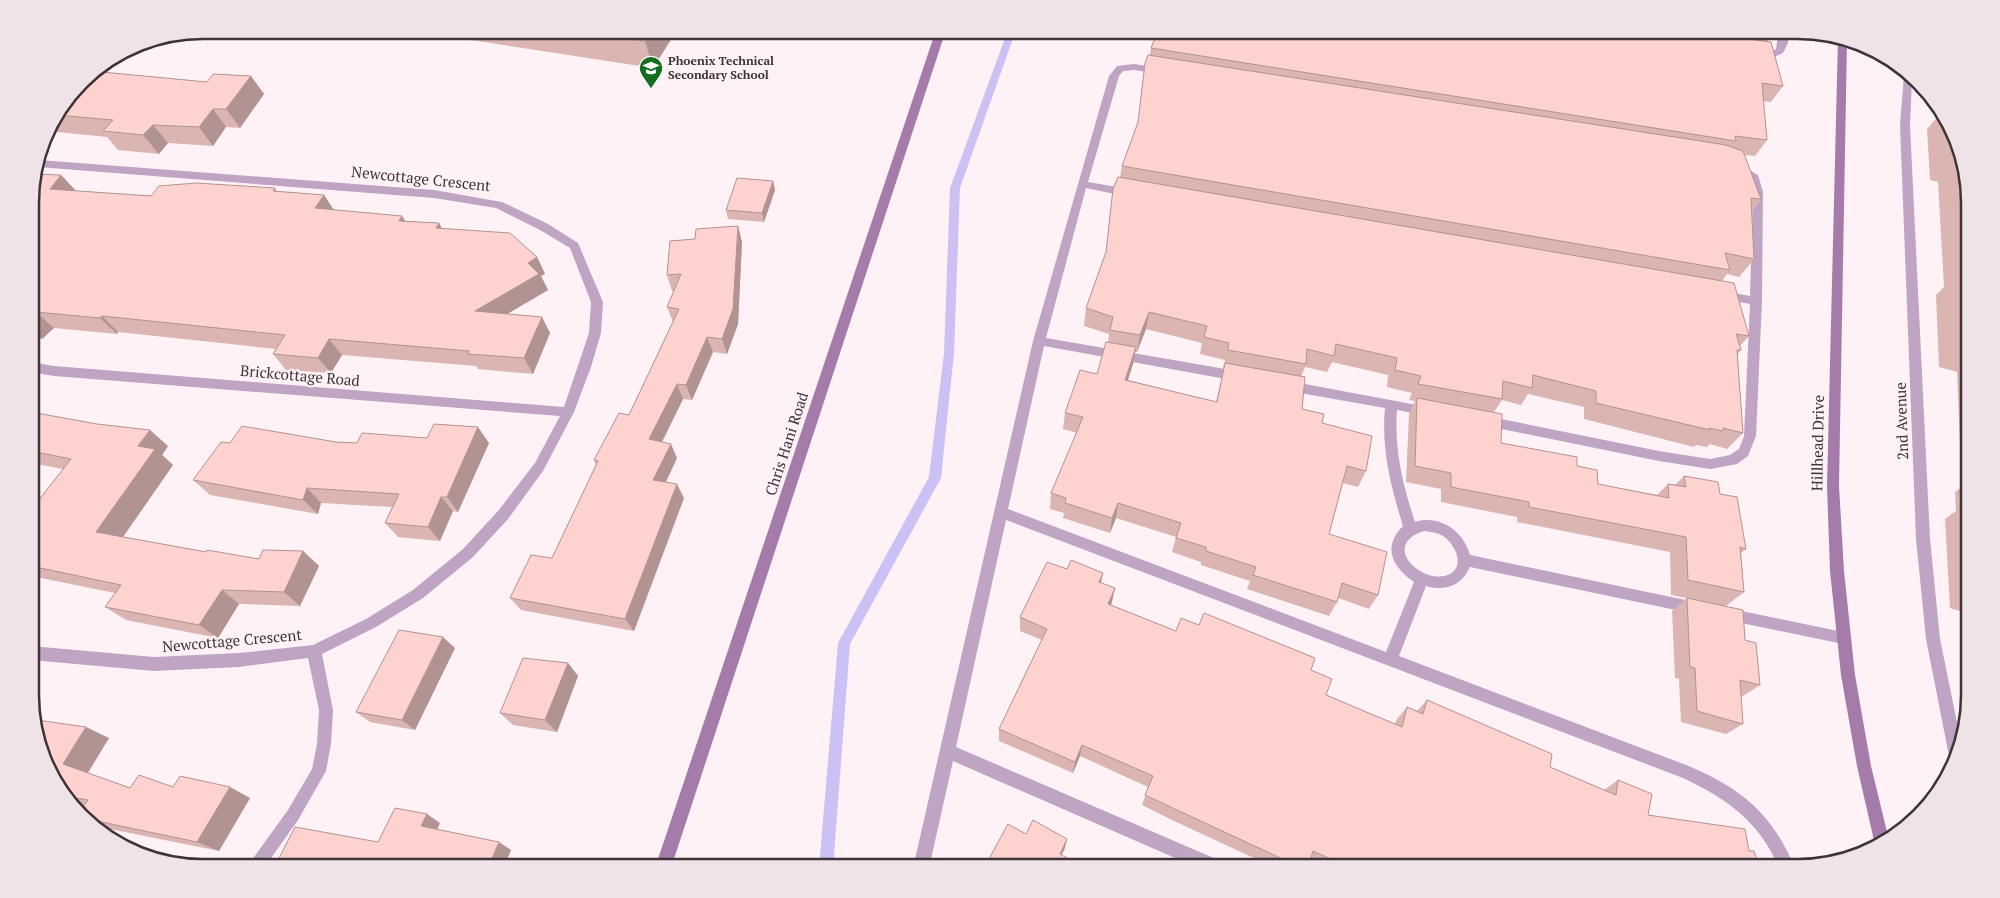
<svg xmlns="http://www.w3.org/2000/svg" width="2000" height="898" font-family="'PT Serif',serif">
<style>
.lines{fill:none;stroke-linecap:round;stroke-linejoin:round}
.stream{fill:#cbc1f5;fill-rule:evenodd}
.street{fill:#c0a4c3;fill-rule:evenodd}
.secondary{fill:#a57ba9;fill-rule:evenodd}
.wall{fill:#dab5b2;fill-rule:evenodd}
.shaded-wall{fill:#b19391}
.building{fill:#fdd2cf;stroke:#b19391}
.labels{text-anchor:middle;stroke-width:4.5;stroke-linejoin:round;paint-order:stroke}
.far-poi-label{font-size:12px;font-weight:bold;fill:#3f3338;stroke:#fff2f7;text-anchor:start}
.street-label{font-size:15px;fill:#3f3338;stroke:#fff2f7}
.rim{fill:none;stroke:#3f3338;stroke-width:2.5}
</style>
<rect width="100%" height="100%" fill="#fff2f7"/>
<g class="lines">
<path class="stream" d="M1008,30H1016L960,188L954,353L941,478L850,644L833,868H819L838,643L929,477L944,353L950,188Z"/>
<path class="street" d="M1779,30H1789L1788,43L1783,53L1772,58L1756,56V52H1772L1776,49Z
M1134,64L1160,68L1165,71L1160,74L1134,70L1123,71L1119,76L1088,182L1129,189L1134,193L1129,197L1086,188L1046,338L1237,371L1241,373L1243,376L1241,379L1237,381L1044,346L1008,509L1386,652L1414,582C1392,567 1382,547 1403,526C1391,487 1381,449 1385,408L1289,391L1285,389L1283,386L1285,383L1289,381L1433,408L1435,411L1433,414L1429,416L1397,410C1394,449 1403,486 1415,522C1439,514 1464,531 1470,555L1695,602L1700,604L1702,608L1700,612L1695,614L1470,567C1462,585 1446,592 1426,586L1399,656L1686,765C1740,787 1772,813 1795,868H1779C1759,821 1727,799 1683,778L1006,520L956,747L1223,862L1225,868H1198L953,761L929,868H913L1033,341L1109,76L1117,66ZM1424,531C1430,532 1437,532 1443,536C1454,543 1466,565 1450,574C1425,587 1378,546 1424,531Z
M1904,75L1912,80L1910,125L1930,539L1940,639L1961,742L1957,762L1953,767L1950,761L1926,639L1916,539L1900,125Z
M39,160L434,190L502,202L548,224L578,243L603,302L601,333L591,367L574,412L543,471L508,519L473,557L423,598L376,627L322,654L333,710L331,744L326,771L298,820L264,868H246L288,810L312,769L317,744L319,710L308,658L239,667L154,671L31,660V646L154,657L239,653L313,645L366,619L413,590L463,549L498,511L535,463L560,416L54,376L31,372V362L54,366L564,407L589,333L591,302L570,248L540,230L496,208L434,198L38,167Z
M1739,164L1758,175L1763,192L1762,301L1756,436L1748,456L1737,464L1710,469L1659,461L1482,425L1480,421L1482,417L1486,416L1659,451L1710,459L1730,455L1739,449L1744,436L1750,304L1722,299L1716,295L1722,291L1750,296L1753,192L1749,180L1734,168Z
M1727,608L1843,632L1848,633L1850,638L1848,643L1843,644L1727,620L1722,618L1720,614L1722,610Z"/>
<path class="secondary" d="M936,30H946L671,868H655Z
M1838,38L1847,40L1839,486L1844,571L1855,675L1871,766L1889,840L1875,845L1857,766L1841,675L1830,571L1827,486Z"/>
</g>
<path class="wall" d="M254,30H284L280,34Z
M449,30H677L653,68L452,37Z
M1158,30H1774L1767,42L1783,86L1771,102L1763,101L1767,140L1755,156L1744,155L1761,199L1752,212L1754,259L1739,277L1727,274L1722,281L1749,336L1740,346L1741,350L1737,355L1743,433L1727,449L1710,444L1707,447L1696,445L1694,447L1584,419V407L1528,394L1521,405L1502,400L1494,412L1501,443L1577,466L1598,484L1657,495L1668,484L1675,485L1684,476L1720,494L1746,549L1741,553L1744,592L1726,606L1671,595L1670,552L1517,522V517L1441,502V489L1406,482L1409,414L1415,401L1409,400L1412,393L1387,387L1388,375L1332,362L1327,372L1305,367L1301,377L1302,409L1322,423L1366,471L1358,487L1343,483L1329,534L1378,595L1369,609L1338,598L1337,602L1329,616L1247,589L1250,581L1201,565V562L1172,552L1176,537L1116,518L1110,533L1063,518L1064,513L1050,509L1051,493L1077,433L1063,429L1065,413L1097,374L1108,342L1109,334L1084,326L1086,308L1106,252L1120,177L1122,166L1138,123L1151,48ZM1146,329L1202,343L1200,354L1225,360L1223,367L1224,368L1216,402L1128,380L1133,364L1135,352H1137Z
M251,76L264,94L240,128L226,127L213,146L168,143L159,154L118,150L107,137L47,131L48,126L80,85H90L207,82Z
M1941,113L1969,181L1970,614L1950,608L1945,519L1956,511L1955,492L1962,487L1957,372L1939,367L1936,295L1944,287L1938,182L1930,180L1927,129Z
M61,175L76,191L151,196L275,188L278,192L324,195L334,210L406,221L439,223L442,229L537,257L545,274L541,276L548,290L507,314L550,333L533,374L478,369L476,366L342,355L331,373L286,370L273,354L276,349L118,332L117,334L54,328L42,339L31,336L30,191Z
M773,181L775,190L764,222L728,219L726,210Z
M738,226L742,242L738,324L727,354L713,352L692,400L683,399L662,442L677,458L666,482L684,498L634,631L521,610L510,598L552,558L596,465L594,460L629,415L673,322L667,307L674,291H672L667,275L695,239Z
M31,412L168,446L162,455L173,465L123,537L206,552L259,559L303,551L319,566L300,606L239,604L218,638L126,620L105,607L115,593L31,576V510L63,469L31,463Z
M336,442L357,443H489L458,512L453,511L440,541L398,537L385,523L392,507L321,503L318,514L210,495L193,480Z
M1101,583L1112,602L1111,605L1176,631L1311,670L1326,695L1395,724L1397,719L1407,707L1417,711L1427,700L1550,767L1604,790L1618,780L1648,815L1749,851L1758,864L1781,868H1323L1310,862L1308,868H1275L1172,820L1142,805L1148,787L1080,756L1073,773L999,741V729L1042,640L1020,631V617Z
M1687,598L1745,640L1760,685L1743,696L1741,695L1743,724L1726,734L1681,722L1679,679L1675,678L1672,611Z
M455,648L415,730L370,722L356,712Z
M568,663L578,676L557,732L513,725L500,713Z
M34,725L109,738L88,773L130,788L173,787L250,798L219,851L100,827L80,811L84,805L69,803L66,800Z"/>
<path class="shaded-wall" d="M278,30H284L280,34Z
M652,30H677L653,68L645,41Z
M251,76L264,94L240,128L226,109Z
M213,109L226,127L213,146L199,127Z
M153,125L168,143L159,154L143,135Z
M61,175L77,192L50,189Z
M773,181L775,190L764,222L762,213Z
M324,195L335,212L315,208Z
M402,216L413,233L399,221Z
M439,223L448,240L436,228Z
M738,226L742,242L738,324L727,354L722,339Z
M537,257L545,274L541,276L548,290L485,327L475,311L528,263Z
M36,312L54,328L42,339L31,329V317Z
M1149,312L1146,329L1137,352L1140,335Z
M102,316L118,332L117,334L100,318Z
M542,317L550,333L533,374L524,358Z
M707,337L713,352L692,400L686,385Z
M329,339L342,355L331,373L318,358Z
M1136,347L1133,364L1122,397L1125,380Z
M677,384L683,399L656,454L649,439Z
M478,427L489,443L458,512L447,497Z
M150,430L168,446L162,455L173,465L116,547L96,532L138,446Z
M671,444L677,458L660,494L653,480Z
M677,484L684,498L634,631L625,619Z
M307,488L321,503L318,514L303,500Z
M441,497L453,511L440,541L428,527Z
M1118,503L1116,518L1110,533L1112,518Z
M303,551L319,566L300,606L284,592Z
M1103,573L1100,587L1099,582Z
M1115,588L1112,602L1106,617L1108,604Z
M222,590L239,604L218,638L199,625Z
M443,637L455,648L415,730L402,720Z
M568,663L578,676L557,732L545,720Z
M86,727L109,738L87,774L63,764Z
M1082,745L1080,756L1073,773L1075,762Z
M230,787L250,798L219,851L197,842Z
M427,814L440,823L435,835L421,826Z
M1067,839L1065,848L1058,863L1060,854Z
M499,842L511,850L504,868H488Z"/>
<path class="building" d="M572,30H652L645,41Z
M1158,30H1676L1771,42L1783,86L1762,83L1767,140L1735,136L1736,141L1151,48Z
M1751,30H1768V32Z
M1148,55L1726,145L1737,149L1743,151L1761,199L1751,198L1754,259L1725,253L1730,270L1122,166L1138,122L1145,63Z
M102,72L207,82L213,74L251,76L226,109H213L199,127L153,125L143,135L103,131L113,120L57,115L80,85H90Z
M1952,139L1959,157L1953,155Z
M1961,163L1969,181V258Z
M35,174L61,175L50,189L151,196L159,186L196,183L275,188L273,191L324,195L315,208L402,216L399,221L439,223L436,228L510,233L537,257L528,263L539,274L475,311L542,317L524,358L468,354L469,351L329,339L318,358L273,354L285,335L102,316L100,318L36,312L31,317L30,191Z
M1118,177L1734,283L1749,336L1736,334L1741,350H1737L1743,433L1723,428V431L1709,428L1710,430L1596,403V391L1533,375L1532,388L1503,381L1502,399L1418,384L1421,376L1395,370L1397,358L1336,344L1334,356L1307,349L1306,364L1228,350L1229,343L1204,337L1207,326L1149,312L1140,335L1110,330L1113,317L1086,308L1106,252L1113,189Z
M737,178L773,181L762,213L726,210Z
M738,226L733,309L722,339L707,337L686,385L677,384L649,439L671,444L653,480L677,484L625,619L510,598L531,555L552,558L598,461L594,460L619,413L629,415L679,309L667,307L681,274L667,275L670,241L695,239L696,229Z
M1961,271L1969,273V345L1966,344Z
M1106,342L1136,347L1125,380L1217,402L1225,363L1305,377L1302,409L1324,414L1322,423L1372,436L1366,471L1347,466L1329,534L1387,552L1378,595L1342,583L1337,602L1253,575L1256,567L1206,551V547L1176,538L1181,523L1118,503L1112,518L1065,503L1066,498L1051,493L1083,417L1065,413L1080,370L1097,374Z
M1417,398L1502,414L1501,443L1577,457V466L1597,470L1598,484L1669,498L1668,484L1686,487L1684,476L1718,482L1720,494L1737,497L1746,549L1740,547L1744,592L1688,580L1686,537L1529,507V502L1451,487V473L1415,466Z
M31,412L97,424L150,430L138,446L155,449L96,532L206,552L207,550L259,559L263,550L303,551L284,592L222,590L199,625L105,607L121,585L31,566V510L71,459L31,451Z
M434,424L478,427L447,497H441L428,527L385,523L399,494L307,488L303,500L193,480L221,442L230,443L242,426L336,442L357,443L362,433L427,438Z
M1071,560L1103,573L1099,582L1115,588L1108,604L1176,631L1181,618L1199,625L1204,613L1315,658L1311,670L1332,679L1326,695L1402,727L1407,707L1423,714L1427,700L1552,754L1550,767L1616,795L1618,780L1652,794L1648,815L1745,829L1749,851H1754L1758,864L1781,868H1351L1313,851L1308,868H1302L1177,810L1145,795L1153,776L1082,745L1075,762L999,729L1047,629L1020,617L1047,562L1067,569Z
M1687,598L1743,610L1745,640L1756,643L1760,685L1740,680L1743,724L1697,711L1695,668L1690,667Z
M399,630L443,637L402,720L356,712Z
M523,658L568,663L545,720L500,713Z
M37,720L86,727L63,764L130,788L139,775L173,787L180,776L230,787L197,842L92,820L80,811L88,800L64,796L34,725Z
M395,808L427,814L421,826L499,842L488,868H274L295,827L378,842Z
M1033,820L1067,839L1060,854L1084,868H984L1008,824L1026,834Z"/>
<defs>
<g id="school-pin" transform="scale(1.25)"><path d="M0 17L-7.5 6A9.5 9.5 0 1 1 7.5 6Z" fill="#116f1d" stroke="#fff2f7"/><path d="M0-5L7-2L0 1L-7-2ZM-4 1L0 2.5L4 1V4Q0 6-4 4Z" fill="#fff"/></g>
</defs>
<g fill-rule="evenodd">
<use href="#school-pin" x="651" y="68"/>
</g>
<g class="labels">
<g class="far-poi-label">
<text x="668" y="65">Phoenix Technical<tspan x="668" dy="14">Secondary School</tspan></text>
</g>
<g class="street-label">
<text transform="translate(421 179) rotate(6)" y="5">Newcottage Crescent</text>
<text transform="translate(300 376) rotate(5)" y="5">Brickcottage Road</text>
<text transform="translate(1902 421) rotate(-92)" y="5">2nd Avenue</text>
<text transform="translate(1818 443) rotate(-89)" y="5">Hillhead Drive</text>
<text transform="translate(787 444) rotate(-72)" y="5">Chris Hani Road</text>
<text transform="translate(232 641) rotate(-5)" y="5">Newcottage Crescent</text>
</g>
</g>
<path d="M0 0H2000V898H0ZM203 39H1797A164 164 0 0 1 1961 203V695A164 164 0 0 1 1797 859H203A164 164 0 0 1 39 695V203A164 164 0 0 1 203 39Z" fill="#f0e3e8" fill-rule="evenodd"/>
<path class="rim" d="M203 39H1797A164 164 0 0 1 1961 203V695A164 164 0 0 1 1797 859H203A164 164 0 0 1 39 695V203A164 164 0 0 1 203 39Z"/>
</svg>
